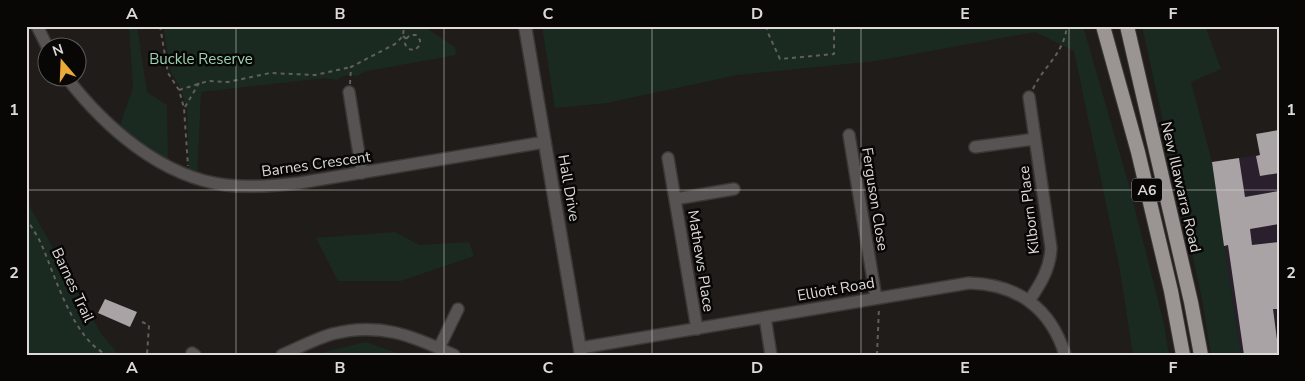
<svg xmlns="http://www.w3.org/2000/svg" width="1305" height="381" font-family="'Nunito Sans',sans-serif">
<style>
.commercial{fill:#2a1f2d}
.green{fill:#1a2a20}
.building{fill:#aaa3a5}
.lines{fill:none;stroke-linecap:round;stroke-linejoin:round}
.minor-casing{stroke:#3a3734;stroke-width:14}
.tertiary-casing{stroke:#3a3734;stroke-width:15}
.trunk-casing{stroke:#3a3734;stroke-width:16}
.path{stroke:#625e5b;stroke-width:2;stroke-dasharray:4 4;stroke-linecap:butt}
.minor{stroke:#565352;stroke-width:11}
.tertiary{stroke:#565352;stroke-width:12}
.trunk{stroke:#9a9492;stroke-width:14}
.grid{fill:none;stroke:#dddad8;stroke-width:1;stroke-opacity:0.55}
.labels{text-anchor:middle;stroke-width:5;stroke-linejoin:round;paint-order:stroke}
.shield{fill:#080706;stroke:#9d9b99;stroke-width:1}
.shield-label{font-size:14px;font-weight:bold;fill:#dddad8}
.park-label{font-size:15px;fill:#9cd3b0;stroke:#080706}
.street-label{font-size:15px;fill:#dddad8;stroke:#080706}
.neatline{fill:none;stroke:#dddad8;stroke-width:2}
.grid-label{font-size:16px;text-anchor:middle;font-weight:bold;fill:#dddad8}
</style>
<rect width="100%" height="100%" fill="#201c19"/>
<path class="commercial" d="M1279,152V355H1241L1212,162Z"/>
<path class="green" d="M129,26H137L147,92L167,105L168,166L118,131L133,88Z
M163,26H423L455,47L456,55L367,71L356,76C349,74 343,75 337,80L325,78L201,92L197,179L189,176L187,109L180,87L171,73Z
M542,26H1083L1128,182L1164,324L1169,355H1133L1120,270L1074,51L1035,32L876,61L737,75L607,103L555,108Z
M1142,26H1205L1221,69L1191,82L1212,162L1241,355H1211L1202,299Z
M26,200L102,335L119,355H26Z
M395,232L419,245L469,242L474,256L401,281H338L316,238Z
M366,342L403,355H312Z"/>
<path class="building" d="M1279,130V173L1260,176L1256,156L1260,155L1256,134Z
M1239,158L1245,197L1279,191V224L1250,229L1252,245L1279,242V309H1273L1279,355H1244L1228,245L1224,246L1212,162Z
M105,299L137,312L130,327L98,313Z"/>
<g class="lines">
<g class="minor-casing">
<path id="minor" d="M37,26L48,48
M67,78C105,127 161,177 226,185C251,188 274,186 299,183L545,142
M349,92L362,173
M849,135L876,298
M975,147L1035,139
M668,158L697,329
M675,199L734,189
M1029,301C1041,283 1050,269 1051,248L1029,97
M765,317L771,355
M439,348L458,309
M580,348L969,283C1017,284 1051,308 1065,355
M192,353L195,355
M282,355C298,348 315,339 332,334C379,322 411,335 454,355"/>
</g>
<g class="tertiary-casing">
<path id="tertiary" d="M525,26L581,355"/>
</g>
<g class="trunk-casing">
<path id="trunk" d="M1103,26L1138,152L1171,291L1183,355
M1127,26L1191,302L1201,355"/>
</g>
<path class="path" d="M160,26L168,73L179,90L184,108L188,166
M766,26L768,33L780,59L834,54V26
M403,36L406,39L405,44L408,49L415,50L420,45V40L416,35H410L406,39
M350,84L351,67L395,44L403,36L404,26
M1033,89C1044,65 1063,56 1067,26
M179,90L208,81L228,82L270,73L315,75L351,67
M185,107L199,83
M26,218C32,228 39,238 43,248C56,279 75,342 108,355
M142,322L149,325L147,355
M877,355L879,307"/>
<use href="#minor" class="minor"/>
<use href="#tertiary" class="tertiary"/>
<use href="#trunk" class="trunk"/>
</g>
<path class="grid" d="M236,26V355M444,26V355M652,26V355M861,26V355M1069,26V355M26,190H1279"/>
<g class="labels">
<rect class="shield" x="1132" y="178.5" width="30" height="23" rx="4"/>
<g class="shield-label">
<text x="1147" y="195">A6</text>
</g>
<g class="park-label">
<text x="201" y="64">Buckle Reserve</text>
</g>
<g class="street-label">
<text transform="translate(316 164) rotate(-8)" y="5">Barnes Crescent</text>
<text transform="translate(1181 187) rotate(77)" y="5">New Illawarra Road</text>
<text transform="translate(569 188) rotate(80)" y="5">Hall Drive</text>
<text transform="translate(875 199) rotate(81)" y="5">Ferguson Close</text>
<text transform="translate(1029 210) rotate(-97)" y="5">Kilborn Place</text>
<text transform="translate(701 261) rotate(81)" y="5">Mathews Place</text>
<text transform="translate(73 285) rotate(65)" y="5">Barnes Trail</text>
<text transform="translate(836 289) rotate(-10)" y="5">Elliott Road</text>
</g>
</g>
<rect width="1305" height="381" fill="none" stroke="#080706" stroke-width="55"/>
<g transform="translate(62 62) rotate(341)"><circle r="24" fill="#080706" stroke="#5d5b5a"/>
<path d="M0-4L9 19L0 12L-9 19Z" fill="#eba93a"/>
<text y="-8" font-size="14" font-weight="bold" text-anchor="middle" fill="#dddad8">N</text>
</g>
<rect x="28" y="28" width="1250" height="326" class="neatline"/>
<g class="grid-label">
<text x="132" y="19">A</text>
<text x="340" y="19">B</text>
<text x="548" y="19">C</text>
<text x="757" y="19">D</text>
<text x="965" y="19">E</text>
<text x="1173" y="19">F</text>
<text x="14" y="115">1</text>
<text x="1291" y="115">1</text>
<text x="14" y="278">2</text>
<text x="1291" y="278">2</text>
<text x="132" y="373">A</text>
<text x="340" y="373">B</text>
<text x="548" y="373">C</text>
<text x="757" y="373">D</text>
<text x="965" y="373">E</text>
<text x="1173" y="373">F</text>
</g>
</svg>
